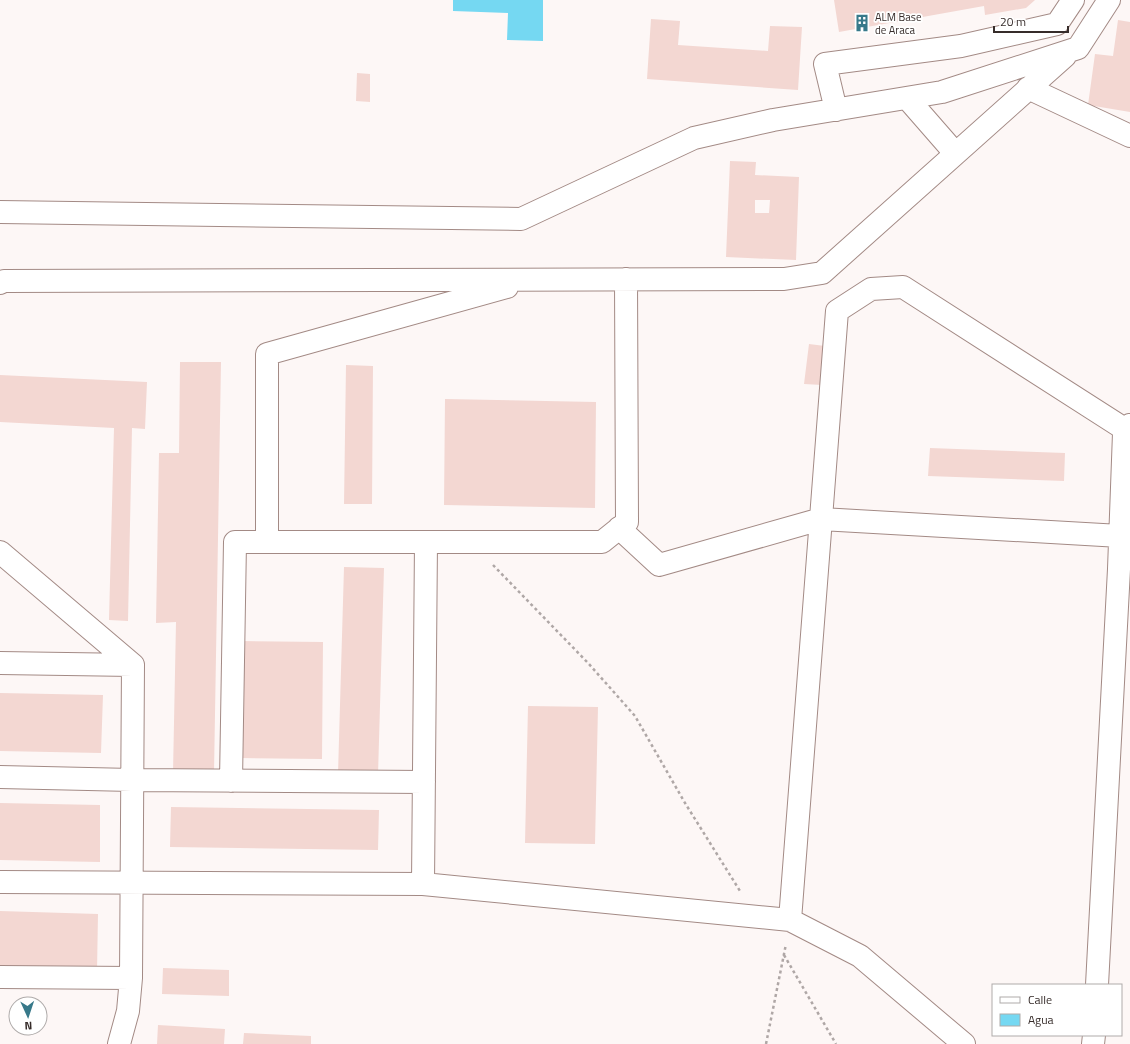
<svg xmlns="http://www.w3.org/2000/svg" width="1130" height="1044" font-family="'Titillium Web',sans-serif">
<style>
.water{fill:#75d8f2}
.building{fill:#f3d7d2;fill-rule:evenodd}
.lines{fill:none;stroke-linecap:round;stroke-linejoin:round}
.minor-casing{stroke:#a38a85;stroke-width:24}
.path{stroke:#afa7a6;stroke-width:2.5;stroke-dasharray:3 3;stroke-linecap:butt}
.minor{stroke:#fff;stroke-width:22}
.labels{text-anchor:middle;stroke-width:3.5;stroke-linejoin:round;paint-order:stroke}
.poi-label{font-size:11px;fill:#362c2a;stroke:#fff;text-anchor:start}
</style>
<rect width="100%" height="100%" fill="#fdf7f6"/>
<path class="water" d="M453,0H543V41L507,40L508,13L453,11Z"/>
<path class="building" d="M834,0H1035L1026,8L985,15L984,6L839,32Z
M651,19L680,21L678,45L768,51L770,26L802,27L798,90L647,79Z
M1118,20L1130,22V112L1088,105L1095,54L1113,56Z
M357,73L370,74V102L356,101Z
M730,161L756,162L755,175L799,177L796,260L726,257ZM755,200H770L769,213H755Z
M809,344L825,346L822,385L804,384Z
M180,362H221L214,773H173L176,622L156,623L159,453H179Z
M346,365L373,366L372,504H344Z
M0,375L147,382L145,429L132,428L128,621L109,620L114,428L0,422Z
M445,399L596,402L595,508L444,505Z
M930,448L1065,453L1064,481L928,476Z
M344,567L384,568L378,775L338,774Z
M241,641L323,642L322,759L240,758Z
M0,693L103,695L101,753L0,751Z
M528,706L598,707L595,844L525,843Z
M0,803L100,805V862L0,860Z
M171,807L379,810L378,850L170,847Z
M0,911L98,914L97,971L0,968Z
M163,968L229,970V996L162,994Z
M158,1025L225,1029L224,1044H157Z
M244,1033L311,1036V1044H243Z"/>
<g class="lines">
<g class="minor-casing">
<path id="minor" d="M1028,88L1130,136
M907,98L955,153
M836,110L825,64L961,46L1057,24L1073,0
M0,212L521,219L694,138L773,120L942,92L1078,48L1109,0
M0,283L4,281L784,279L822,273L1065,56
M507,287L267,354V542H602L627,522L626,279
M619,528L659,565L821,519L1120,536
M0,552L133,665
M0,663L133,665L131,978L0,977
M0,777L132,780L424,782
M231,781L235,542H267
M0,882L423,884L426,542
M423,884L790,920L860,956L964,1044
M790,920L837,311L871,289L903,287L1126,430
M1097,985L1119,569L1124,433L1130,425
M119,1044L128,1011L131,978
M1093,1044L1094,1035"/>
</g>
<path class="path" d="M493,565L589,664L635,716L685,803L740,891
M784,955L836,1044
M766,1044L786,944"/>
<use href="#minor" class="minor"/>
</g>
<defs>
<g id="building-bare" transform="scale(1.38)"><path d="M-4-6H4V6H1V3H-1V6H-4ZM-2.5-4.3h1.7v1.8h-1.7ZM.8-4.3h1.7v1.8H.8ZM-2.5-1h1.7V.8h-1.7ZM.8-1h1.7V.8H.8Z" fill="#37798a" stroke="#fff" stroke-width="2.5" paint-order="stroke"/></g>
</defs>
<g fill-rule="evenodd">
<use href="#building-bare" x="862" y="23"/>
</g>
<g class="labels">
<g class="poi-label">
<text x="875" y="21">ALM Base<tspan x="875" dy="13">de Araca</tspan></text>
</g>
</g>
<rect x="992" y="984" width="130" height="52" fill="#ffffff" stroke="#afabaa"/>
<rect x="1000" y="997" width="20" height="6" fill="#ffffff" stroke="#afabaa"/>
<text x="1028" y="1004" font-size="12" fill="#362c2a">Calle</text>
<rect x="1000" y="1014" width="20" height="12" fill="#75d8f2" stroke="#afabaa"/>
<text x="1028" y="1024" font-size="12" fill="#362c2a">Agua</text>
<g transform="translate(28 1016) rotate(177)"><circle r="19" fill="#ffffff" stroke="#afabaa"/>
<path d="M0-3L7 15L0 10L-7 15Z" fill="#37798a"/>
<text y="-6" font-size="11" font-weight="bold" text-anchor="middle" fill="#362c2a">N</text>
</g>
<path d="M994 26v6h74v-6" fill="none" stroke="#362c2a" stroke-width="2"/>
<text x="1000" y="26" font-size="12" fill="#362c2a" stroke="#ffffff" stroke-width="3" paint-order="stroke">20 m</text>
</svg>
